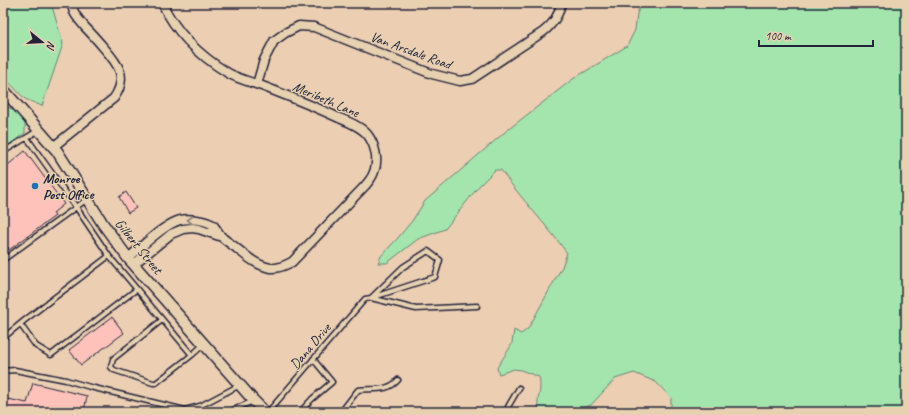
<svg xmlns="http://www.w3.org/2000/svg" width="909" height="415" font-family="Caveat,sans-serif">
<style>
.green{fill:#a4e5ae;stroke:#638474}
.building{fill:#fec2ba;stroke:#22223b}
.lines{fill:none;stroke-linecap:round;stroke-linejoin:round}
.service-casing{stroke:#22223b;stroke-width:7}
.minor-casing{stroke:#22223b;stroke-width:11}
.tertiary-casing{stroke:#22223b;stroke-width:13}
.service{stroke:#e8d1b1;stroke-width:4}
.minor{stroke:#e8d1b1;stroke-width:8}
.tertiary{stroke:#e8d1b1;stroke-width:10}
.oneway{stroke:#857a76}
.poi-dot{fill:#1f6fb2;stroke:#e8d1b1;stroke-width:1.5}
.labels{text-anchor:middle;stroke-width:3;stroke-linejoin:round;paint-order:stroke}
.street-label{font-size:14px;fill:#22223b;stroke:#e8d1b1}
.poi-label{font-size:14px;font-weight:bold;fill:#22223b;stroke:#e8d1b1;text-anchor:start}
</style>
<rect width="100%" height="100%" fill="#ecceb3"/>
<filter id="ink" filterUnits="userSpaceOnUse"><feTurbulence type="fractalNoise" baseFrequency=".025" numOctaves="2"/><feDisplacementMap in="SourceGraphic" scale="8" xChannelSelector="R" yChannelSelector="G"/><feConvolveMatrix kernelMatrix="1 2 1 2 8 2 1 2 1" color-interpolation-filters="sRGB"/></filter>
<g filter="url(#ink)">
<path class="green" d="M3,3H51L63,44L42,106L25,99L3,76Z
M641,3H906V412H669L671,407V398L656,382L634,373L615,379L591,405L583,408H574L561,412H548L539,410C536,401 540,395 540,387C540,384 540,380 539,377L521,370L514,369L499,374L497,368C501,360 509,351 512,343C513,339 513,334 514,330L521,334L528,329L562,267L567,253C546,224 521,199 501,170H495L479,186L445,229L418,239L387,263H378L381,256L397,239L412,221L425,201L505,132L573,79L627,46L635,30L637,14Z
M3,107L10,108L25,120V133L3,149Z"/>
<path class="building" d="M25,151L64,204L53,213L55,216L9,250L8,247L3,252V169Z
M126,192L136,208L128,213L119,197Z
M112,317L124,333L81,365L69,350Z
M33,383L87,396L84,411L86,412H3V398L27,403Z
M469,408L476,411L477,408L484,411L483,412H467Z"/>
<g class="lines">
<g class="service-casing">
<path id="service" d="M3,152L39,130
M428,251L440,260L435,277L371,298L403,267Z
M109,256L192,355L203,345
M3,260L86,200
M162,320L113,359L111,367L114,370L153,383H156L192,355
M20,324L36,346L51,355L137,289
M3,338L25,320L109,256L76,207L27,138
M3,371L15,370L66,380L90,387L185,410L200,406L240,385
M229,412L253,401
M268,412L365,299L371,298L416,309L477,306
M300,412L312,399L332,382L313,359
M341,412L358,390C373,388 388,392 398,380
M506,412L509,405L519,388"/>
</g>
<g class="minor-casing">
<path id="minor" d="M257,84L264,60L274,41L285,33L299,26L314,27L432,74L460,81L472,79L543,32C553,24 559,16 561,3
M53,147L114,98C128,77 119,65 104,48C98,41 92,34 85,27C81,22 77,18 74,12C73,9 72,6 71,3
M128,258C142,247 163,225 180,220C189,218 205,220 213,225C216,228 219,234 222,237C226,241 231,244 235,247C245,255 257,266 271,268C279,269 285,265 292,262L362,189C367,184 372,178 374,172C379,160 375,144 367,134C360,126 349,122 339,118C314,106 288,96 262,86C251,82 238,79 228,73C200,56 176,33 162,3
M134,264L171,234L183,229L192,228L199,229L222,237"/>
</g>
<g class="tertiary-casing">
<path id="tertiary" d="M3,89L57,151L103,224L128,258L254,401L265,412"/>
</g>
<use href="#service" class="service"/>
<use href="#minor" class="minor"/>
<use href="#tertiary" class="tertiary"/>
</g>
<defs><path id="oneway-chevron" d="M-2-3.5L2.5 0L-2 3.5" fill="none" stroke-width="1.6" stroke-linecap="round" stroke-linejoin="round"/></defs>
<use class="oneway" href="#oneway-chevron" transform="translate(190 220) rotate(-179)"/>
</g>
<circle class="poi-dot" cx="35" cy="186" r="4"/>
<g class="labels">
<g class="street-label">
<text transform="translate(411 50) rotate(20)" y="5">Van Arsdale Road</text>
<text transform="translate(326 99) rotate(23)" y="5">Meribeth Lane</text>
<text transform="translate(139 246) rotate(51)" y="5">Gilbert Street</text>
<text transform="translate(310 346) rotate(-50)" y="5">Dana Drive</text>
</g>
<g class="poi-label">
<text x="43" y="183">Monroe<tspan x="43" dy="16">Post Office</tspan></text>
</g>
</g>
<rect width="909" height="415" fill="none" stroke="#e8d1b1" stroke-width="16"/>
<rect x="8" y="8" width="893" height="399" fill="none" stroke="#22223b" stroke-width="1.5" filter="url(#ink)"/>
<g transform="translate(42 42) rotate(108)" stroke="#e8d1b1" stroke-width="3" paint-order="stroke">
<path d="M0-3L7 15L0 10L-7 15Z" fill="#22223b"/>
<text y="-6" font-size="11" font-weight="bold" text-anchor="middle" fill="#22223b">N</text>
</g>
<path d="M759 40v6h114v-6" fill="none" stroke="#22223b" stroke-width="2"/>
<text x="765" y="40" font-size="12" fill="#22223b" stroke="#e8d1b1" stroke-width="3" paint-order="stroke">100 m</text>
</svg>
